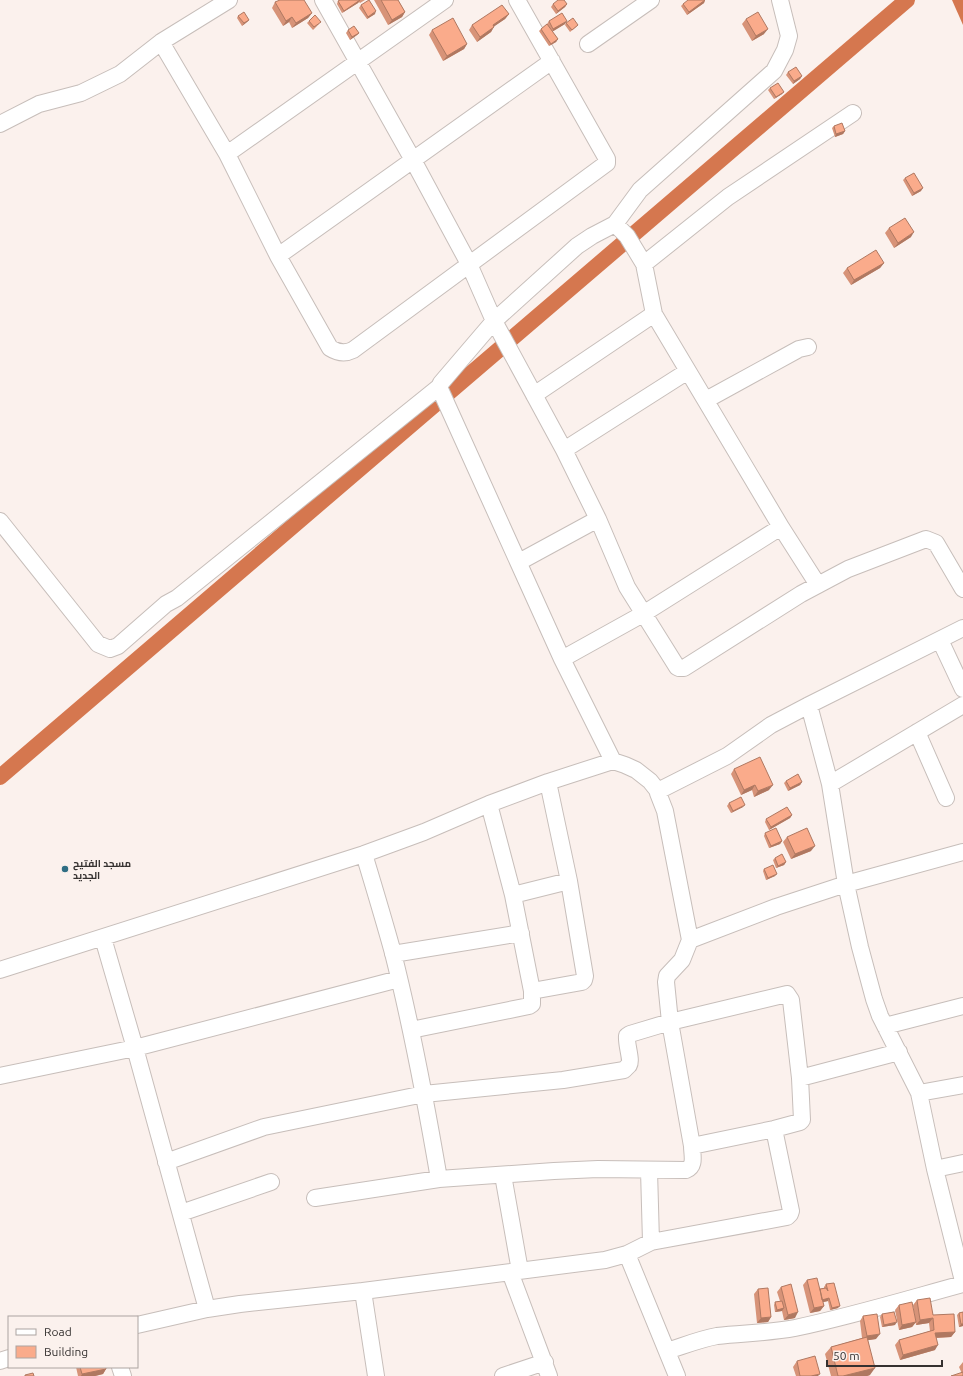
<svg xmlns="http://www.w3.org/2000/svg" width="963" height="1376" font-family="Ubuntu,Cairo,sans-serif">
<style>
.water{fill:#d5774f}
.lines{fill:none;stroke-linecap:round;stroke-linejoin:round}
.canal{stroke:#d5774f;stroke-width:16}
.street-casing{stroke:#c7beba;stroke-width:18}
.street{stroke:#fff;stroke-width:16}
.wall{fill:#d79378}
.shaded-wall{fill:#af7861}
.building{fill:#faab8b;stroke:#af7861}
.poi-dot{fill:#2f6d83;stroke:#fbf1ed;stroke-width:1.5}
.labels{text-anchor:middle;stroke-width:4;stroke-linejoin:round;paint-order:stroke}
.poi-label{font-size:10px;font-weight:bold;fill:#353130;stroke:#fbf1ed;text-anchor:start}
</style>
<rect width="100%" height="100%" fill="#fbf1ed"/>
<path class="water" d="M952,0H963V25Z"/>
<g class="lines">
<path class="canal" d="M0,777L907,0"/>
<g class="street-casing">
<path id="street" d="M323,0L413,160L469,264L494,321L564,450L598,519L627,587L677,667L679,668H684L801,594L848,569L926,539L936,543L963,589
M161,42L227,154L278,256L330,348C338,353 345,354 353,350L607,163V159L517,0
M588,44L651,0
M0,124L39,104L81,93L120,74L161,42L229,0
M227,154L445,0
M615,224L627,236L644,264L654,314L781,527L818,585
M278,256L552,61
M644,264L728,197L853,113
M534,395L654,314
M706,400L799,349L808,347
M564,450L688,371
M0,521L98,644L110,649L118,646L166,604L177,598L439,387
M519,562L598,519
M940,640L963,689
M562,659L643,614L781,527
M809,705L830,784L846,884L860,947L874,999L880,1016L919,1093L935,1169L963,1281
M917,732L946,798
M613,761L562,659L439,387L441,383L494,321L577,246L592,236L615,224L640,190L774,71L785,50L789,36L780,0
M830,784L963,705
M658,791L727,756L771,725L809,705L963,628
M364,854C374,887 384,920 393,953C412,1028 426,1103 439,1179
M513,895L569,881
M103,938L135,1048L207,1309
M393,954L521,933
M0,970L364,854L424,832L489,804L548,782L613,761L625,765L636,770L650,781L658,791V793L665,811L690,940
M532,991L582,982L584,980L585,976L569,881L548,782
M885,1026L963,1006
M411,1030L529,1006L532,1004V991L513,895L489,804
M0,1076L135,1048L399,979
M800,1078L899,1052
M919,1093L963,1085
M166,1162L264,1127L424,1094L563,1080L624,1070C625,1069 628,1066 629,1065C632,1060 626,1044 627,1036L630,1034L670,1022L787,994L791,1000L800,1078L802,1120L800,1122L774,1129L692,1146
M935,1169L963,1163
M649,1170L651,1242
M503,1175L520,1271
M315,1198L439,1179L554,1171L598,1169L686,1170C696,1166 692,1155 692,1146L670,1022L666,982L667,976L682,960L690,940L776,907L846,884L963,852
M181,1213L271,1182
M627,1254L677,1376
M510,1272L549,1376
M363,1291L376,1376
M137,1325L207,1309L240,1304L363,1291L605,1260L627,1254L651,1242L787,1217L790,1214L791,1211L774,1129
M667,1351C683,1346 700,1339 717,1336C743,1333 769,1333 795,1328C852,1316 908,1299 963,1284
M0,1361L9,1358
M120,1367L123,1376
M503,1376L545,1362"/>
</g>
<use href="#street" class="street"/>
</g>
<path class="wall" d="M340,0H365L360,3L359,2L358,3L342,13L337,4L338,1Z
M374,0H398L405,12L402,17L388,25Z
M705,0L704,3L687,15L681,6L683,4Z
M275,2L312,13L308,18L292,28L289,22L283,26L272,8Z
M553,4H567L565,7L556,14L551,7Z
M361,5L375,14L367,19L359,8Z
M509,14L505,19L494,26L491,32L477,42L469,30L472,25Z
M238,16L249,20L247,22L242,26L237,18Z
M746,19L764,34L752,41L742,24Z
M309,21L319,24L313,30L307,23Z
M549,21L565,24L552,31L558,39L556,42L549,46L539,31L541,29L547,24Z
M566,23L578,25L576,27L570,32L565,25Z
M348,30L359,33L357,35L350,40L346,33Z
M432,30L467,44L464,49L443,61L429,35Z
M788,72L802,76L800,79L793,84L786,75Z
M770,88L782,94L774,99L768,90Z
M834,126L845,131L843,134L835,137L832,128Z
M905,178L921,191L912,196L903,180Z
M889,228L911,237L894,248L885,233Z
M884,263L880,268L851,285L843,273L847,268Z
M734,769L769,790L754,797L752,790L741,795L731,774Z
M786,781L802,782L800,785L788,791L784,783Z
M729,803L743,807L731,813L727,806Z
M792,815L790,818L769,830L765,822L766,819Z
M765,833L782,841L780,844L769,848L764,836Z
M787,837L811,851L791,859L783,842Z
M775,858L786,862L784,865L776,868L773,860Z
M764,869L775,876L766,880L763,871Z
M807,1280L820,1289L824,1288V1287L826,1284L838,1308L830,1310L828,1301L823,1302L824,1306L820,1311L810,1313L803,1285Z
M781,1287L795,1318L784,1320L782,1311L775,1312L774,1305L775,1302L780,1301L777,1292Z
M758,1289L771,1317L768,1322L757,1323L754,1294Z
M917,1300L933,1315L955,1332L951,1337L936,1338L935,1350L900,1360L895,1345L899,1340L930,1331L929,1323L916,1325L913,1305Z
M899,1305L916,1322L912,1327L899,1330L895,1310Z
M963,1312V1326L959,1327L957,1315L959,1313Z
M882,1314L895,1325L882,1327L880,1317Z
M863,1316L876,1339L868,1340L870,1375L867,1376H831L825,1354L831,1347L862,1338L860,1321Z
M797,1361L818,1376H796L793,1367Z
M963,1362V1376L959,1367Z
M76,1367H106V1369L103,1374L95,1376H78Z"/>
<path class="shaded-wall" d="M360,0L358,3L342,13L344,11Z
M705,0L704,3L687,15L689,12Z
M567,4L565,7L556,14L558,11Z
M376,11L375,14L367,19L368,17Z
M405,12L402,17L388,25L392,20Z
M312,13L308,18L292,28L296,23Z
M509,14L505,19L489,30L493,25Z
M292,17L289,22L283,26L286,21Z
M249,20L247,22L242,26L244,23Z
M567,21L565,24L552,32L553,29Z
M494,27L491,32L477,42L480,37Z
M768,29L764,34L752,41L756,36Z
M359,33L357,35L350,40L352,37Z
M558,39L556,42L549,46L551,44Z
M467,44L464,49L443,61L447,56Z
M802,76L800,79L793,84L794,81Z
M784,92L782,94L774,99L776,97Z
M845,131L843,134L835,137L836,134Z
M923,188L921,191L912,196L914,193Z
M914,232L911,237L894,248L898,243Z
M884,263L880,268L851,285L854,280Z
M802,782L800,785L788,791L790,788Z
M755,785L752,790L741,795L744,790Z
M773,785L769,790L754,797L758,791Z
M745,805L743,807L731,813L733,811Z
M792,815L790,818L769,830L771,827Z
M782,841L780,844L769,848L771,846Z
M815,846L811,851L791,859L795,854Z
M786,862L784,865L776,868L778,866Z
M777,874L775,876L766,880L768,878Z
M829,1298L828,1301L819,1303L821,1300Z
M824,1306L820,1311L810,1313L814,1308Z
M840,1306L838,1308L830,1310L832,1308Z
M784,1308L782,1311L775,1312L777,1310Z
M798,1312L795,1318L784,1320L788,1315Z
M771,1317L768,1322L757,1323L761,1318Z
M933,1318L929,1323L916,1325L920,1320Z
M897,1322L895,1325L882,1327L884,1325Z
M916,1322L912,1327L899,1330L902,1325Z
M961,1324H963V1326L959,1327Z
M955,1332L951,1337L931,1338L935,1333Z
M880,1334L876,1339L863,1341L867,1336Z
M938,1345L935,1350L900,1360L903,1355Z
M875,1368L870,1375L867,1376H843Z
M106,1369L103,1374L95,1376H81L82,1374Z
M820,1374L818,1376H811Z"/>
<path class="building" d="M280,0H304L312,13L296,23L292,17L286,21L275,2Z
M340,0H360L344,11L338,1Z
M369,0L376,11L368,17L361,5Z
M381,0H398L405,12L392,20Z
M558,0H564L567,4L558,11L553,4Z
M688,0H705L689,12L683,4Z
M502,5L509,14L493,25L494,27L480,37L472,25Z
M244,12L249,20L244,23L238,16Z
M758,12L768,29L756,36L746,19Z
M562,13L567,21L553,29L549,21Z
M315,15L321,22L314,27L309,21Z
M453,18L467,44L447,56L432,30Z
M573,18L578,25L572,30L566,23Z
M547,24L558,39L551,44L541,29Z
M354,26L359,33L352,37L348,30Z
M796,67L802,76L794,81L788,72Z
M778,83L784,92L776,97L770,88Z
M842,123L845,131L836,134L834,126Z
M914,173L923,188L914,193L905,178Z
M905,218L914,232L898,243L889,228Z
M876,250L884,263L854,280L847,268Z
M760,757L773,785L758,791L755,785L744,790L734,769Z
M798,774L802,782L790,788L786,781Z
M741,797L745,805L733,811L729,803Z
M787,807L792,815L771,827L766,819Z
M776,828L782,841L771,846L765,833Z
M807,828L815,846L795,854L787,837Z
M782,854L786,862L778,866L775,858Z
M773,865L777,874L768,878L764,869Z
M817,1278L824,1306L814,1308L807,1280Z
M834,1283L840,1306L832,1308L829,1298L822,1300L820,1289L826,1288L828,1291L826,1284Z
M791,1284L798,1312L788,1315L781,1287Z
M768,1288L771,1317L761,1318L758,1289Z
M930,1298L933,1315L954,1314L955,1332L935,1333L938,1345L903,1355L899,1340L934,1330L933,1318L920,1320L917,1300Z
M782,1301L784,1308L777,1310L775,1302Z
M912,1302L916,1322L902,1325L899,1305Z
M894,1312L897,1322L884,1325L882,1314Z
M963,1312V1324H961L959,1313Z
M877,1314L880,1334L867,1336L863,1316Z
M867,1337L875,1368L843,1376H838L831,1347Z
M815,1356L820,1374L811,1376H800L797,1361Z
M80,1367H106V1369L82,1374Z
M963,1372V1376H951Z
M33,1373L34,1376H25V1375Z"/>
<circle class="poi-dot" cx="65" cy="869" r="4"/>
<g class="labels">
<g class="poi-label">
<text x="73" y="867">مسجد الفتيح<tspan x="73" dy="12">الجديد</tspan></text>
</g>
</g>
<rect x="8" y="1316" width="130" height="52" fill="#fbf1ed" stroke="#aca4a1"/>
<rect x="16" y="1329" width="20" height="6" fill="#ffffff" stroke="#aca4a1"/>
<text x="44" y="1336" font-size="12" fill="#353130">Road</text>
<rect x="16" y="1346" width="20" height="12" fill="#faab8b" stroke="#aca4a1"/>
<text x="44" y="1356" font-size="12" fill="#353130">Building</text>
<path d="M827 1360v6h115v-6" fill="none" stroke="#353130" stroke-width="2"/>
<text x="833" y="1360" font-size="12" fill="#353130" stroke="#fbf1ed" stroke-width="3" paint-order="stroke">50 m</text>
</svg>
